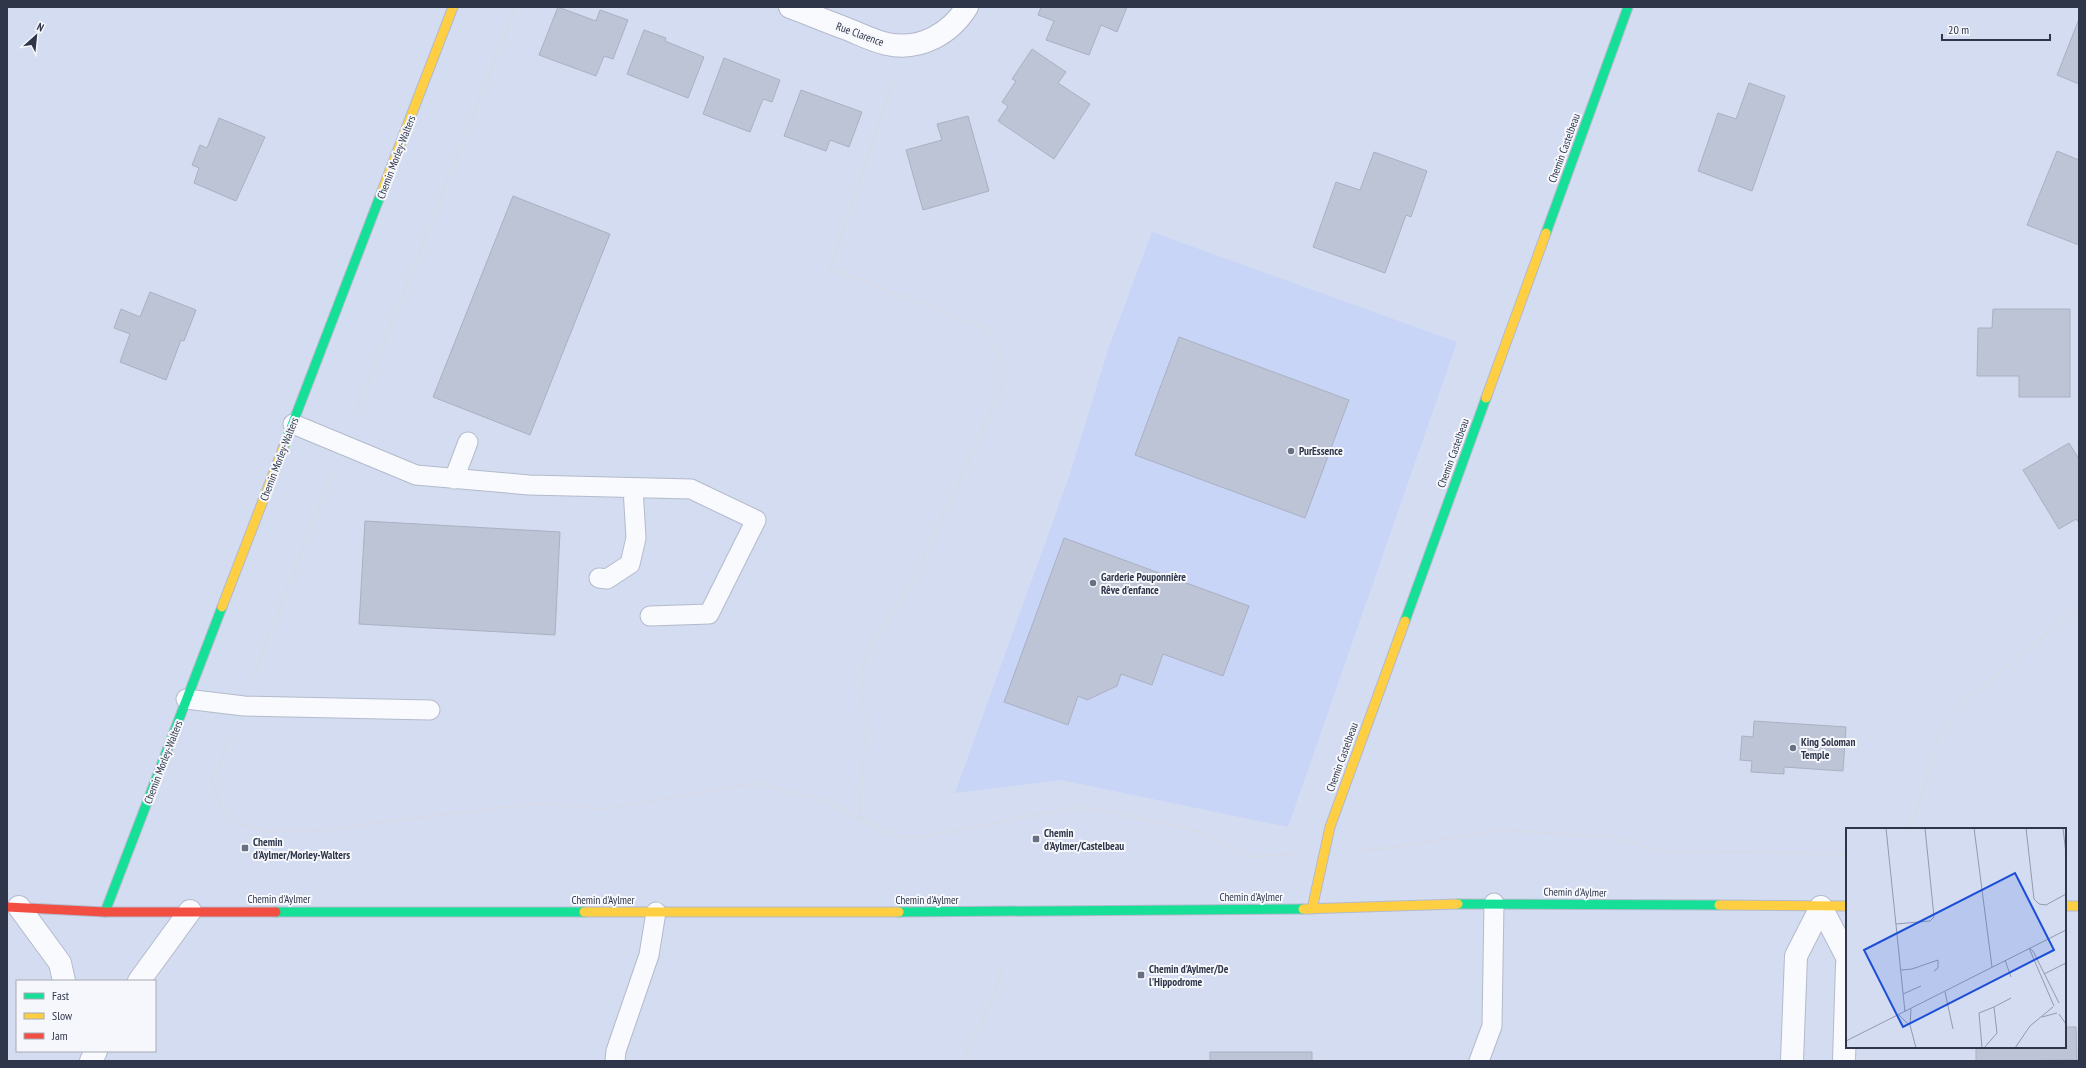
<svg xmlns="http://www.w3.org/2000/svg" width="2086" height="1068" font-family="'PT Sans Narrow',sans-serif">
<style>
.built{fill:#c8d5f7}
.building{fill:#bcc4d6;stroke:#a9b0c2}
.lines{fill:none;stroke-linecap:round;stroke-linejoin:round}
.lane-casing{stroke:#b3bacc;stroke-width:21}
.street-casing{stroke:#b3bacc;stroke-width:24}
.fast-casing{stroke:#b3bacc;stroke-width:11}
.slow-casing{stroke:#b3bacc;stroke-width:11}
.jam-casing{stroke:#b3bacc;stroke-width:11}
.path{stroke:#d7dae1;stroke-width:2.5;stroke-dasharray:2 2;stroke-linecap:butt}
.lane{stroke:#f9fafd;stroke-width:19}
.street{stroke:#f9fafd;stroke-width:22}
.fast{stroke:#16e098;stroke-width:9}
.slow{stroke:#ffcf43;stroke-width:9}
.jam{stroke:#f24e42;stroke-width:9}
.poi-dot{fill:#697084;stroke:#f5f7fc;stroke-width:1.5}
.labels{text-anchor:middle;stroke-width:4;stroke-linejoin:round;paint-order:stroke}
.street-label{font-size:11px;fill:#2f3649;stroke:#f5f7fc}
.poi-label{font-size:11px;font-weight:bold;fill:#2f3649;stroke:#f5f7fc;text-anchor:start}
.inset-road{fill:none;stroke:#929aae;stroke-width:1}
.view{fill:#1d4ed8;fill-opacity:0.15;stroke:#1d4ed8;stroke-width:2}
.inset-edge{fill:none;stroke:#2f3649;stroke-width:2}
</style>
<rect width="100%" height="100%" fill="#d4dcf1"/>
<path class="built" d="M1152,232L1457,342L1288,827L1061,780L955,793L1069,477L1108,350Z"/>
<path class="building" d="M558,7L596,21L600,10L628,20L613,59L604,56L596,76L539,55Z
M1041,7H1127L1117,32L1101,25L1089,55L1046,40L1054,21L1038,15Z
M2079,19V84L2057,75Z
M644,30L666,38L665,41L704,57L688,98L627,74Z
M1032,49L1066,72L1058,83L1090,104L1054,159L998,121L1008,106L1002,102L1016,81L1012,79Z
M724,58L780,80L772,102L763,99L750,132L703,114Z
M1749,83L1785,96L1752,191L1698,171L1718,113L1736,119Z
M801,90L862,112L849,147L830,140L826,151L784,136Z
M968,116L989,191L923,210L906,150L942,140L937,124Z
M219,118L265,137L236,201L194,183L199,168L192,165L200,145L207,148Z
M2057,151L2079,160V245L2027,225Z
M1374,152L1427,171L1411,217L1406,215L1385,273L1313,247L1336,182L1360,190Z
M513,196L610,234L530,435L433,397Z
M150,292L196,310L184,341L181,340L166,380L120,362L130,334L114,328L121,309L140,317Z
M1993,309H2070V397H2019V376H1977L1978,328H1992Z
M1179,337L1349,400L1305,518L1135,455Z
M2069,443L2079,459V523L2076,519L2059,529L2023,470Z
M365,521L560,532L555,635L359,624Z
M1064,538L1249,606L1223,676L1163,654L1152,685L1121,674L1117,686L1087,700L1078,696L1068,725L1004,702Z
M1754,721L1846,727L1843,771L1784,767V774L1751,772L1752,761L1740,760L1742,736L1753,737Z
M2065,1027H2076L2077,1060L1976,1061V1047H2065Z
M1210,1052H1312V1061H1210Z"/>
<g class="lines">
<g class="lane-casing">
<path id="lane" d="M293,424L416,475L529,485L691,489L756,520L709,614L650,616
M454,479L468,442
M599,578L607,579L630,564L636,538L633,488
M186,699L244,706L430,710
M615,1061L616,1051L649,955L656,912
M1479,1061L1492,1026L1494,903"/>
</g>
<g class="street-casing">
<path id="street" d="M790,7C809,14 828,22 847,29C860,34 873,41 887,44C920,51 950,34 967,7
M19,907L60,963L64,981
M1821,907L1847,957
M139,981L190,911
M91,1061L96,1051
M1792,1061L1796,956L1821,907
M1844,1061L1847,964"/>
</g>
<g class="fast-casing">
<path id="fast" d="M1546,233L1628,7
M284,446L382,191
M1405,621L1486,398
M1458,904L1719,905
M105,912L222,607
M276,912H584
M899,912L1303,909"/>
</g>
<g class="slow-casing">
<path id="slow" d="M382,191L453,7
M1486,398L1546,233
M222,607L284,446
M1719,905L1847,906
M2065,906H2079
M1303,909L1458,904
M1312,909L1330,827L1405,621
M584,912H899"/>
</g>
<g class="jam-casing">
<path id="jam" d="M7,907L105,912H276"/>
</g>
<path class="path" d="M354,418L516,7
M253,677L333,471
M232,734L212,782L221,807L237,824L269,831H314L538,803L606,809L756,783L824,801L897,837H923L1030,816L1086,807L1199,831L1244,857L1293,854
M859,818L865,734L861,671L874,640L914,579L1002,387V358L984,328L830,268L895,76
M1907,829L1917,810L1940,733L1959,706L2079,607
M1355,850L1379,849L1502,830L1613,837L1659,851L1847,854
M962,1061L996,992L1003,961"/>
<use href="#lane" class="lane"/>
<use href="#street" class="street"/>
<use href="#fast" class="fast"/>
<use href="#slow" class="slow"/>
<use href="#jam" class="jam"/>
</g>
<g class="poi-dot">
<circle cx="1291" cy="451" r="4"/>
<circle cx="1093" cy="583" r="4"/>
<circle cx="1793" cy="748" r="4"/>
<rect x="1032" y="835" width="8" height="8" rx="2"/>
<rect x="241" y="844" width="8" height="8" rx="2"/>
<rect x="1137" y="971" width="8" height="8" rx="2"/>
</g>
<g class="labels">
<g class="street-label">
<text transform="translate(860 34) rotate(20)" y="4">Rue Clarence</text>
<text transform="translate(1564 148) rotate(-70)" y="4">Chemin Castelbeau</text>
<text transform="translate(396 157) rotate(-69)" y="4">Chemin Morley-Walters</text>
<text transform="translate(1453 453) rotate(-70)" y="4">Chemin Castelbeau</text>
<text transform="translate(279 459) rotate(-69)" y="4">Chemin Morley-Walters</text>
<text transform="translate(1342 757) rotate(-70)" y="4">Chemin Castelbeau</text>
<text transform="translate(163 762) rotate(-69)" y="4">Chemin Morley-Walters</text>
<text transform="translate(1575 892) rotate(1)" y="4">Chemin d'Aylmer</text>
<text x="1251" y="901">Chemin d'Aylmer</text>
<text x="279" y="903">Chemin d'Aylmer</text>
<text x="603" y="904">Chemin d'Aylmer</text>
<text x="927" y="904">Chemin d'Aylmer</text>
</g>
<g class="poi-label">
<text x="1299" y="455">PurEssence</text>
<text x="1101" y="581">Garderie Pouponnière<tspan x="1101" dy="13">Rêve d'enfance</tspan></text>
<text x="1801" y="746">King Soloman<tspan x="1801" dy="13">Temple</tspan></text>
<text x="1044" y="837">Chemin<tspan x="1044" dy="13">d'Aylmer/Castelbeau</tspan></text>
<text x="253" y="846">Chemin<tspan x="253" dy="13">d'Aylmer/Morley-Walters</tspan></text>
<text x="1149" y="973">Chemin d'Aylmer/De<tspan x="1149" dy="13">l'Hippodrome</tspan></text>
</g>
</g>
<g transform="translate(1846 828)">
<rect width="220" height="220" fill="#d4dcf1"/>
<path class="inset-road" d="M40,0L59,184M128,0L146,139M180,0L188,71L193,76L200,77L220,66M217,0L220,26M50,96L84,93L88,89L79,0M183,120L208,178M183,120L187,123L213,175M159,132L165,149M55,142L66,141L92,132V140L88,143M198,146L220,135M99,164L107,201M57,166L75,158M148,179L165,170M65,181L64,197L70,220M213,186L220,196M53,187L63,197M196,189L211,185M0,213L220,102M136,220L133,185L148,179L151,205L138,220M169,220L184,198L207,179"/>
<path class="view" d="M169,45L208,122L57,199L18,122Z"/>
<rect width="220" height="220" class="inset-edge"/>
</g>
<rect width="2086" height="1068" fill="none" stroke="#2f3649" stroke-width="16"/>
<rect x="16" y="980" width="140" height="72" fill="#f5f7fc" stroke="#a6aab4"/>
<rect x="24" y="993" width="20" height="6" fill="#16e098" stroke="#a6aab4"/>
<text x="52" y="1000" font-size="12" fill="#2f3649">Fast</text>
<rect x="24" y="1013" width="20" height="6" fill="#ffcf43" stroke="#a6aab4"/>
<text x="52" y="1020" font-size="12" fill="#2f3649">Slow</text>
<rect x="24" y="1033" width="20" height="6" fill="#f24e42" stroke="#a6aab4"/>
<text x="52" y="1040" font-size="12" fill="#2f3649">Jam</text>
<g transform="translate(36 36) rotate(27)" stroke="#f5f7fc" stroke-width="3" paint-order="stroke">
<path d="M0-3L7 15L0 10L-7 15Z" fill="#2f3649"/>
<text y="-6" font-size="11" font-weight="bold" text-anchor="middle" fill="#2f3649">N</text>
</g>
<path d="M1942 34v6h108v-6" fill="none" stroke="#2f3649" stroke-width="2"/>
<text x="1948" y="34" font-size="12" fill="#2f3649" stroke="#f5f7fc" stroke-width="3" paint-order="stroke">20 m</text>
</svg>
